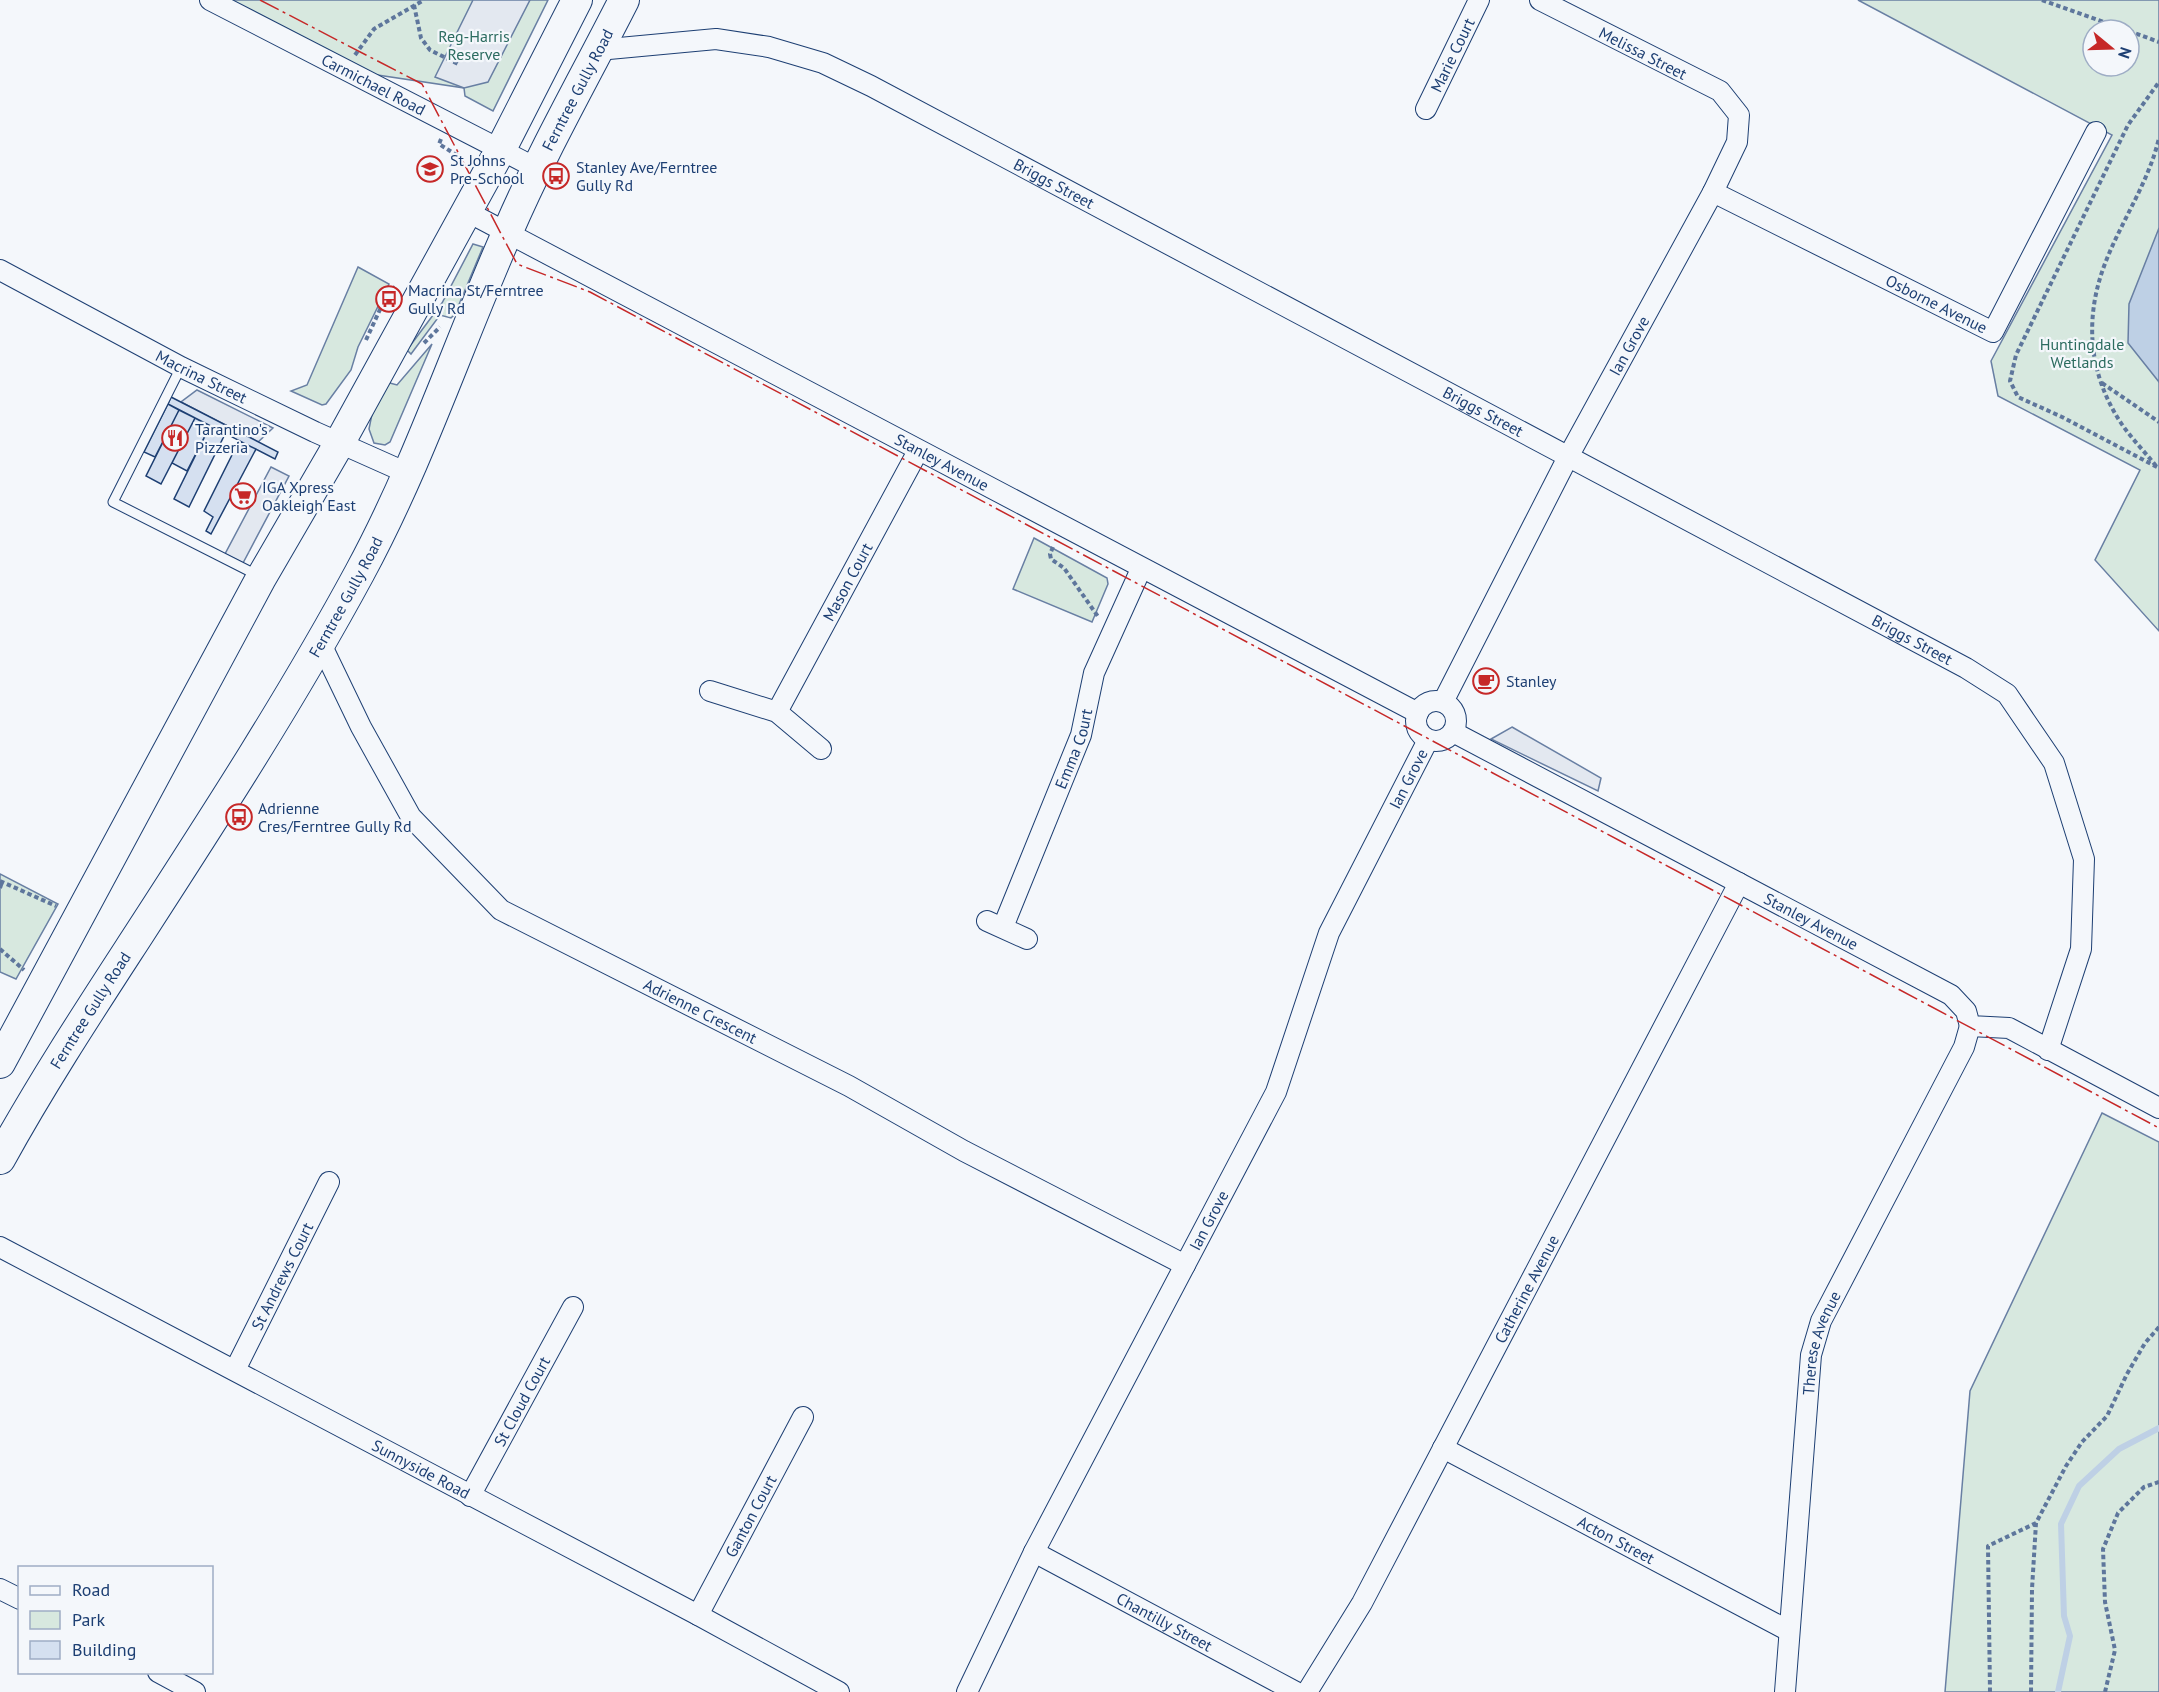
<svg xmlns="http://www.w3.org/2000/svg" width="2159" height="1692" font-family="'PT Sans',sans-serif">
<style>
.green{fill:#d7e8df;stroke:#687fa3;stroke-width:1.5;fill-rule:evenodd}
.parking{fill:#e3e8f0;stroke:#687fa3;stroke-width:1.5}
.water{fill:#bed0e5;stroke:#687fa3;stroke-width:1.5}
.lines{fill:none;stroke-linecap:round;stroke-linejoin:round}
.stream{stroke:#bed0e5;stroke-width:6}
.building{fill:#d5e0f0;stroke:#1d3f73;stroke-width:1.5}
.lane-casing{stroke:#1d3f73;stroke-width:11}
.street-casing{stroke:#1d3f73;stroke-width:22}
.primary-casing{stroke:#1d3f73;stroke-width:32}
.path{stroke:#5e769c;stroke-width:4;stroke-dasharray:4.5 3;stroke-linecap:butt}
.lane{stroke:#f4f7fb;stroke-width:9}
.street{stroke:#f4f7fb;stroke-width:20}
.primary{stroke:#f4f7fb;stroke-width:30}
.power{stroke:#c62828;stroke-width:1.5;stroke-dasharray:21 4.5 3 4.5;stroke-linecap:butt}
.labels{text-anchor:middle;stroke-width:4.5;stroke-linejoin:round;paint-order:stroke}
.park-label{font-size:16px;fill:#2c6c60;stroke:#f4f7fb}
.street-label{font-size:16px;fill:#1d3f73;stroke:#f4f7fb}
.poi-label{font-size:16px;fill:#1d3f73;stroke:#f4f7fb;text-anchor:start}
</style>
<rect width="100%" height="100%" fill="#f4f7fb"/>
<path class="green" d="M210,0H548L493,111L465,96L464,88L344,70Z
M1858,0H2159V631L2095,560L2140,470L1998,396L1991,361L2112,135ZM2093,30H2129V66H2093Z
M473,244L483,247L455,314L451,318L440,315L411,354L407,350L442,303Z
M358,267L389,284L358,347L351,370L326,404L322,405L291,391L307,385Z
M432,344L390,442L385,445L374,443L369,429L372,414L386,382L397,385Z
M1034,538L1107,578L1108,584L1092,622L1013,589Z
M0,874L58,904L16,979L0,972Z
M2102,1113L2159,1142V1692H1945L1970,1391Z"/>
<path class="parking" d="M473,0H530L488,82L464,88L435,77Z
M197,390L273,428L258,442L181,402Z
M271,467L289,476L243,563L225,554Z
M1512,727L1601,778L1598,791L1491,739Z"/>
<path class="water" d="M2159,228V382L2128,343L2129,304Z"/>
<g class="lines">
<path class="stream" d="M2058,1692L2070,1636L2064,1616L2061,1524L2079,1486L2119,1449L2159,1428"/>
</g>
<path class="building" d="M171,397L278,452L275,459L168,404Z
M168,404L179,410L155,457L144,452Z
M179,410L195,418L161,484L146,476Z
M195,418L210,426L187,471L172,463Z
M210,426L225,434L189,507L174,499Z
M239,441L256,449L211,534L206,531L213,517L204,511Z"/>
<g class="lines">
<g class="lane-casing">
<path id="lane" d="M181,367L113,502L259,576"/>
</g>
<g class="street-casing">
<g id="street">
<path id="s1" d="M210,0L536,168"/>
<path id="s2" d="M598,50L716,39L769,47L823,63L871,86L1966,668L2007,694L2054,763L2084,859L2081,949L2048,1050"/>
<path id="s3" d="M1426,109L1479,0"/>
<path id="s4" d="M1713,192L1993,332L2096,132"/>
<path id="s5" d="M466,211L1418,713"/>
<path id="s6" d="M0,270L181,367L315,432L407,473"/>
<path id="s7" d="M321,644L361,727L411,817L501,910L849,1086L964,1151L1185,1265"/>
<path d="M710,691L777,712L821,749"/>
<circle cx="1436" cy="721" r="20"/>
<path id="s8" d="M1443,702L1568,457L1713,192L1737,142L1739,115L1720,91L1540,0"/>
<path id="s9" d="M777,712L918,451"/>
<path id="s10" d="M1453,732L1951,995L1966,1011L1970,1026L2009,1028L2159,1108"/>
<path d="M987,921L1027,939"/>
<path id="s11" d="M1003,927L1081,735L1094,673L1141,569"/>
<path id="s12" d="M0,1247L698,1615L839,1692"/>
<path id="s13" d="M235,1370L329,1182"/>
<path id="s14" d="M1443,1448L1789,1631"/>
<path id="s15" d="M470,1496L573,1307"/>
<path id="s16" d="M1034,1552L1296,1692"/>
<path d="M0,1589L20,1599"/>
<path id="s17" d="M698,1615L803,1417"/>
<path d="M158,1672L195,1692"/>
<path id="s18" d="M967,1692L1034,1552L1276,1092L1329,933L1428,740"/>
<path id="s19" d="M1307,1692L1362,1603L1739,883"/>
<path id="s20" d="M1785,1692L1811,1355L1821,1321L1964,1047L1970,1026"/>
</g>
</g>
<g class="primary-casing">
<g id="primary">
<path d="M0,1063L261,578L340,442L501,149L577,0"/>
<path id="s21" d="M0,1159C43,1081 91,1008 139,934C216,815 293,696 360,572C419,463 458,344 508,231C542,152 585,77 624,0"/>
</g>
</g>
<path class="path" d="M2042,0L2126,30
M414,5L421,38L430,50L460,65
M2129,31L2159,42
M355,55L374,29L424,0
M441,139L439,144L466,161
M366,340L388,292L395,287
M424,343L440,327
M2102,383L2159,422
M2156,466C2145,452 2131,438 2121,423C2090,376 2084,323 2103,269C2119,224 2148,185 2159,138
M2157,467L2062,417L2018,397L2010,381L2016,355L2128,125L2159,82
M1053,547L1050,554L1051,559L1064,568L1099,618
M0,881L56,906
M0,888L2,882
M0,949L24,970
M1990,1692L1988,1546L2036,1523
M2031,1692L2032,1589L2036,1523L2066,1466L2082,1442L2107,1416L2127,1374L2145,1343L2159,1327
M2105,1692L2115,1650L2105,1602L2103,1549L2118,1513L2144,1487L2159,1482"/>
<use href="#lane" class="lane"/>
<use href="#street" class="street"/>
<use href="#primary" class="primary"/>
<path class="power" d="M260,0L422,84L517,264L590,292L2159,1128"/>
</g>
<defs>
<g id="school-ring" transform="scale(1.35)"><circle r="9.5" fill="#f4f7fb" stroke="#c62828" stroke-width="1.5"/><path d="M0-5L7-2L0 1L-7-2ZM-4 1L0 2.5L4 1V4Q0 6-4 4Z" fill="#c62828"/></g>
<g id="bus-ring" transform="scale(1.35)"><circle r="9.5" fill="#f4f7fb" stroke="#c62828" stroke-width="1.5"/><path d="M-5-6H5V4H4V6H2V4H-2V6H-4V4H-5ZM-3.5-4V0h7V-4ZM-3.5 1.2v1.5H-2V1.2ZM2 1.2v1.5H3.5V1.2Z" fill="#c62828"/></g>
<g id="restaurant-ring" transform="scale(1.35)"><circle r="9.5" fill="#f4f7fb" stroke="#c62828" stroke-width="1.5"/><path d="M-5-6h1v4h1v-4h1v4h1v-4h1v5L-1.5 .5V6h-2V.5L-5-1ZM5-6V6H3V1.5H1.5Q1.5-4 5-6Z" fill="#c62828"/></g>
<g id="supermarket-ring" transform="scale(1.35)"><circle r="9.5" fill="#f4f7fb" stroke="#c62828" stroke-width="1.5"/><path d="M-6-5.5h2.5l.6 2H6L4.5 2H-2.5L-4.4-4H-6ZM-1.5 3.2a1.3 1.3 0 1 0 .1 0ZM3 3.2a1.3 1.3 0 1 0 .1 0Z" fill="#c62828"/></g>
<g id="cafe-ring" transform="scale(1.35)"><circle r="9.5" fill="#f4f7fb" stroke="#c62828" stroke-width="1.5"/><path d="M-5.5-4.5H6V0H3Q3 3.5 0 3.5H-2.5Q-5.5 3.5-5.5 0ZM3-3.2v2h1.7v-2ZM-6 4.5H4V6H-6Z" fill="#c62828"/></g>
</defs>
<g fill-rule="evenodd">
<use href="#school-ring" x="430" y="169"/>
<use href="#bus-ring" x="556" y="176"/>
<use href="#bus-ring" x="389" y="299"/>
<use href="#restaurant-ring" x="175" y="438"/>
<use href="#supermarket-ring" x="243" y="496"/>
<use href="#cafe-ring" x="1486" y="681"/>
<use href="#bus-ring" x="239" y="817"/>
</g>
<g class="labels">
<g class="park-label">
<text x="474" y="42">Reg-Harris<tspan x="474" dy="18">Reserve</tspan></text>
<text x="2082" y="350">Huntingdale<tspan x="2082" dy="18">Wetlands</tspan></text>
</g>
<g class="street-label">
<text transform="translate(1643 53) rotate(27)" y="6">Melissa Street</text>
<text dy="6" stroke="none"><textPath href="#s3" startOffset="60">Marie Court</textPath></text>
<text dy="6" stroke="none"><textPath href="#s1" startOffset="184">Carmichael Road</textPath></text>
<text dy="6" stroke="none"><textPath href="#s21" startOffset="1218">Ferntree Gully Road</textPath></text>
<text dy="6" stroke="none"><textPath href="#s2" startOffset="489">Briggs Street</textPath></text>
<text dy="6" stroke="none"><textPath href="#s4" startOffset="250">Osborne Avenue</textPath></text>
<text dy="6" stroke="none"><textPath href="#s8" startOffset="402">Ian Grove</textPath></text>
<text dy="6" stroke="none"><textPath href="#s6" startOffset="228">Macrina Street</textPath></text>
<text dy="6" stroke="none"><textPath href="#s2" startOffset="975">Briggs Street</textPath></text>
<text dy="6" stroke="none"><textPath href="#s5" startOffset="538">Stanley Avenue</textPath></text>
<text dy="6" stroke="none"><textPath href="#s9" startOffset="148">Mason Court</textPath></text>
<text dy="6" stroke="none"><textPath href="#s21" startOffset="660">Ferntree Gully Road</textPath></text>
<text dy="6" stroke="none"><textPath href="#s2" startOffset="1461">Briggs Street</textPath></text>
<text dy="6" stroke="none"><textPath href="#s11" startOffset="192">Emma Court</textPath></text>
<text dy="6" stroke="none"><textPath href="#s18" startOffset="1016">Ian Grove</textPath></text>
<text dy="6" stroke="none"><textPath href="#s10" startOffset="405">Stanley Avenue</textPath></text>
<text dy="6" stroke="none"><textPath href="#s21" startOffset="174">Ferntree Gully Road</textPath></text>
<text dy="6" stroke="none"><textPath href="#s7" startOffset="548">Adrienne Crescent</textPath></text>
<text dy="6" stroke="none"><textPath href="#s18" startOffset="530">Ian Grove</textPath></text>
<text dy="6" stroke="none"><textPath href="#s13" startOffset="105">St Andrews Court</textPath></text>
<text dy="6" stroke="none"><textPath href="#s19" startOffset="459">Catherine Avenue</textPath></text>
<text dy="6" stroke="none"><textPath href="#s20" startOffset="352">Therese Avenue</textPath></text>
<text dy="6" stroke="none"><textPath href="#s15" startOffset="108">St Cloud Court</textPath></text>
<text dy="6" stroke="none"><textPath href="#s12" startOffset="476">Sunnyside Road</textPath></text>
<text dy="6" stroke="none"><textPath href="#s17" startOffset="112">Ganton Court</textPath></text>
<text dy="6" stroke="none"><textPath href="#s14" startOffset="196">Acton Street</textPath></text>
<text dy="6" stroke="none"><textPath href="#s16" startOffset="148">Chantilly Street</textPath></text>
</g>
<g class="poi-label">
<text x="450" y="166">St Johns<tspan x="450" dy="18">Pre-School</tspan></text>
<text x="576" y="173">Stanley Ave/Ferntree<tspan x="576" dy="18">Gully Rd</tspan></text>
<text x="408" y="296">Macrina St/Ferntree<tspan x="408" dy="18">Gully Rd</tspan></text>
<text x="195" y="435">Tarantino's<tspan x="195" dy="18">Pizzeria</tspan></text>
<text x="262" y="493">IGA Xpress<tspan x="262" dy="18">Oakleigh East</tspan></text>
<text x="1506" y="687">Stanley</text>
<text x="258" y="814">Adrienne<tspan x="258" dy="18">Cres/Ferntree Gully Rd</tspan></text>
</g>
</g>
<rect x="18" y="1566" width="195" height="108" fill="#f4f7fb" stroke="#9eadc5" stroke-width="1.5"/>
<rect x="30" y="1586" width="30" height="9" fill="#f4f7fb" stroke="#9eadc5" stroke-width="1.5"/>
<text x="72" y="1596" font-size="18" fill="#1d3f73">Road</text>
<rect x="30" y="1611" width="30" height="18" fill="#d7e8df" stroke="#9eadc5" stroke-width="1.5"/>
<text x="72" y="1626" font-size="18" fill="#1d3f73">Park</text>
<rect x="30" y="1641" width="30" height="18" fill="#d5e0f0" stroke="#9eadc5" stroke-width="1.5"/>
<text x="72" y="1656" font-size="18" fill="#1d3f73">Building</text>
<g transform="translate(2111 48) rotate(109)"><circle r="28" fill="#f4f7fb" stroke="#9eadc5" stroke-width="1.5"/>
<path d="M0-4.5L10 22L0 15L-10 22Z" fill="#c62828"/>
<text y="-9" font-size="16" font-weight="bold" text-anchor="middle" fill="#1d3f73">N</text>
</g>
</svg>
